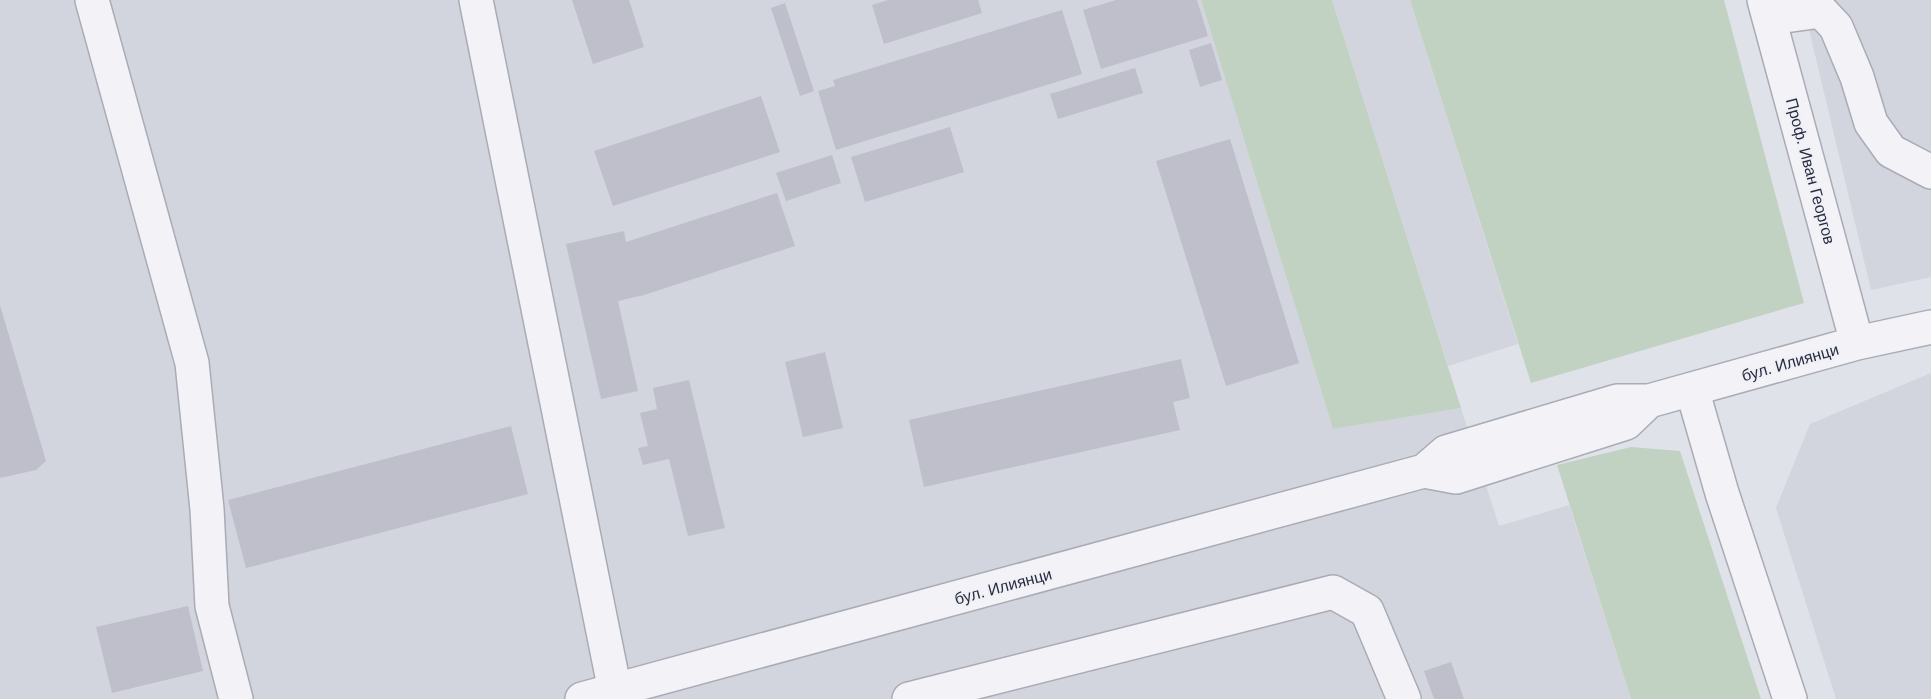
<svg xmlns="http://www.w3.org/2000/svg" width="1931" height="699" font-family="Helvetica,sans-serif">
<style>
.built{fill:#d2d4de}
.green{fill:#c2d2c2}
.building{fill:#bebfcb}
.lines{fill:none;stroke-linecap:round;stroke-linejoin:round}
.minor-casing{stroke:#a9abb6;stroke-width:36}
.minor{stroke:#f3f3f7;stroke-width:33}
.labels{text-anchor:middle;stroke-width:5;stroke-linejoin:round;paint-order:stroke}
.street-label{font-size:16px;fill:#292c40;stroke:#f0f1f6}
</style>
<rect width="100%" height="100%" fill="#e0e2e9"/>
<path class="built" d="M0,0H1201L1333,429L1461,408L1499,526L1569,505L1631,699H0Z
M1332,0H1410L1518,344L1448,366Z
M1802,0H1931V277L1871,290Z
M1931,373V699H1836L1776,508L1810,424Z"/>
<path class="green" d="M1201,0H1332L1461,408L1333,429Z
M1410,0H1724L1804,303L1531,383Z
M1631,447L1680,451L1761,699H1631L1557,465Z"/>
<path class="building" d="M572,0H629L644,47L593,64Z
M888,0H978L982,13L884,44L872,5Z
M1116,0H1197L1208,36L1101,69L1083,10Z
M785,3L814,91L800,96L771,8Z
M1062,10L1082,74L836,150L818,91L835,86L833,80Z
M1211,43L1222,80L1200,87L1189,50Z
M1135,68L1143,93L1058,119L1050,94Z
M761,96L780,152L613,206L594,151Z
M950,127L964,172L865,202L851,157Z
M1230,139L1299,363L1226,386L1156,161Z
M832,155L841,183L786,201L776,173Z
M777,193L795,246L644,295L618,301L638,391L601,399L566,244L624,231L626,242Z
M0,305L46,461L36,470L0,478Z
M825,352L843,428L803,437L785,362Z
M1181,359L1190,398L1173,402L1180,430L924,487L909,420Z
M689,380L725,528L688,536L669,459L643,465L638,448L648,446L640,413L657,409L653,388Z
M511,426L528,494L246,568L228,500Z
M188,606L203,671L112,693L96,627Z
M1451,662L1464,699H1434L1424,671Z"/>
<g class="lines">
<g class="minor-casing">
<path id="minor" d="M92,0L192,363L207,509L212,606L236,699
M476,0L615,691
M1764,0L1857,343
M1769,18L1821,11L1836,27L1857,77L1871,123L1891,151L1931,172
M1692,389L1722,493L1790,699
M1424,471L1446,452L1617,401H1649L1857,343L1931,327
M582,699L1424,471L1456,477L1626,423L1649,401
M909,699L1333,592L1367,611L1404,699"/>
</g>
<use href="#minor" class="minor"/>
</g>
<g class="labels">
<g class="street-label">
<text transform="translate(1811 171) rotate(75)" y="6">Проф. Иван Георгов</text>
<text transform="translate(1790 362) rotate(-16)" y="6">бул. Илиянци</text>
<text transform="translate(1003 586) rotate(-15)" y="6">бул. Илиянци</text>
</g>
</g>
</svg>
